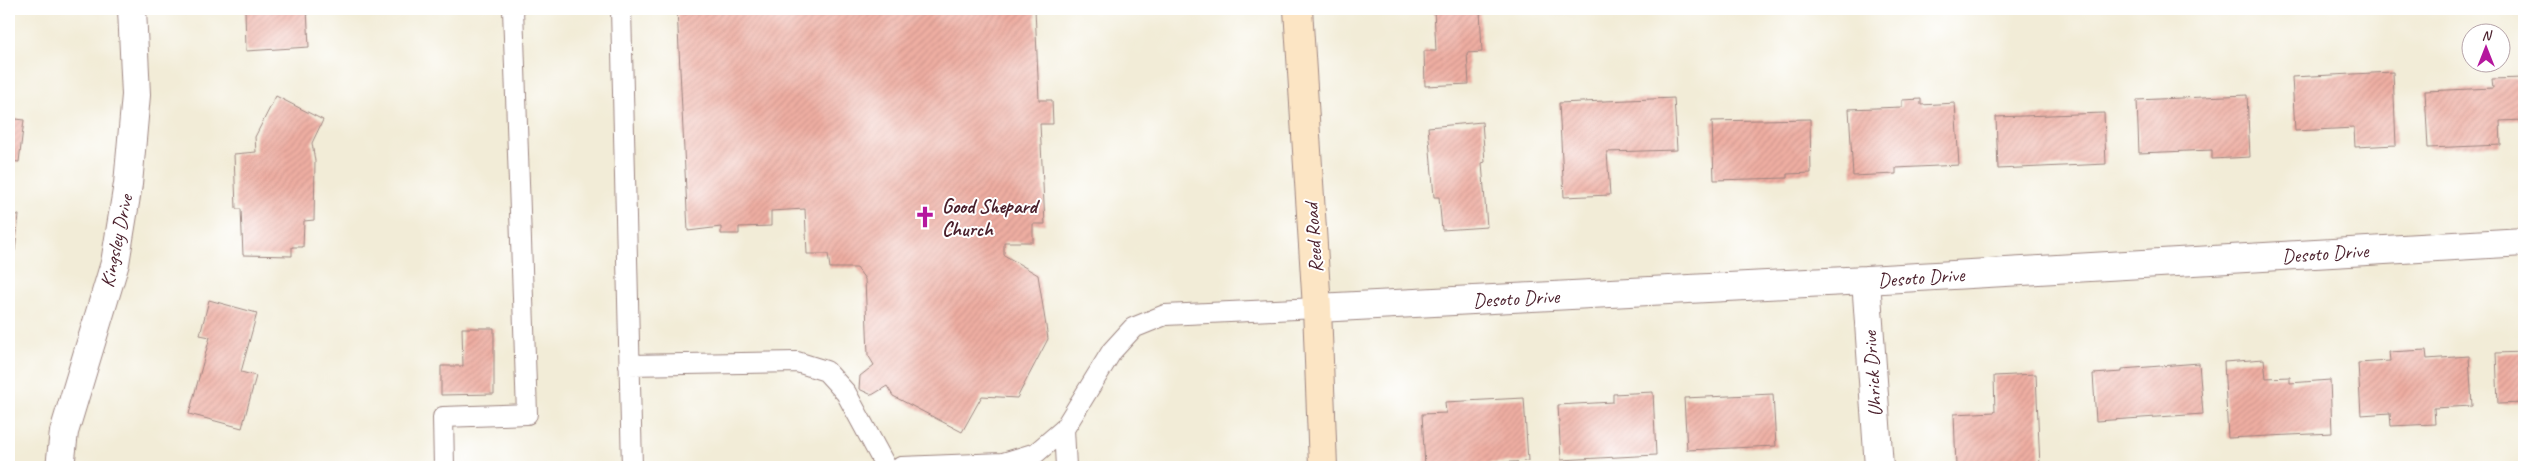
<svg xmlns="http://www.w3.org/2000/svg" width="2533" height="476" font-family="Caveat,sans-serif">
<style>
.building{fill:url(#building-hatch)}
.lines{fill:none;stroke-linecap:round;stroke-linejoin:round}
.service-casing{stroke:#9e8681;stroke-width:22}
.minor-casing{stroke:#9e8681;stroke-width:30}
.secondary-casing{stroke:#9e8681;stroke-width:30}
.service{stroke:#fff;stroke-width:20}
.minor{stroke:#fff;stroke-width:28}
.secondary{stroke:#fce5c4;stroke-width:28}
.labels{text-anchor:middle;stroke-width:4;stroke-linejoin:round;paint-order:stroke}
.poi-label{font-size:20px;font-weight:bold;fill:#4a1f2b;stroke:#fff;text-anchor:start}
.street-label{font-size:20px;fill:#4a1f2b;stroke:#fff}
</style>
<defs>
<pattern id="building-hatch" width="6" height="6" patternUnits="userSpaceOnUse" patternTransform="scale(1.25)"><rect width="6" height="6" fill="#eeaea2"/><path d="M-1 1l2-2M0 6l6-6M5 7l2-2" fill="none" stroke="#ce958c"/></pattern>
</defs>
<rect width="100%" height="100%" fill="#fff"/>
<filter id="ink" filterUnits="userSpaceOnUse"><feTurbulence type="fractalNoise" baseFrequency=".02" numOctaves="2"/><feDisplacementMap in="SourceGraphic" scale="10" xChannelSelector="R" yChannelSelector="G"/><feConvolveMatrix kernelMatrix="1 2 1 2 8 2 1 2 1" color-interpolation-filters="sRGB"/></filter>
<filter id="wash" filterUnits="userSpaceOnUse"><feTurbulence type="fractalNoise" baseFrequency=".0096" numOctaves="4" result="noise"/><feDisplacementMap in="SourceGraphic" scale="20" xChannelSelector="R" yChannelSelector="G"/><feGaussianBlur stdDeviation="1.12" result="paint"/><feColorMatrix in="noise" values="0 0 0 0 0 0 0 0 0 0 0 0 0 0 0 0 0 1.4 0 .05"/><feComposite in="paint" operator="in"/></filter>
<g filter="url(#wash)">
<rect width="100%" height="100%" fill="#f2ecd7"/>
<g id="blocks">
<path class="building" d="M9,9H11L12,38H9Z
M245,9H307L309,47L246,51Z
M677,9H1035L1039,100H1052L1053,124H1040L1045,224H1033V242H1004V255L1038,275L1048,339L1017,398L982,396L962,432L893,396L887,386L872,395L859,389L860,376L874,365L868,355L865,279L857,268H830L828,254H807L805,209L771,211V226L739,227V234H721V227L688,231Z
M1434,9H1480L1482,52L1467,53L1469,84L1425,86L1424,51H1436Z
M2393,72L2396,145L2355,147L2354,128L2295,131L2292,77Z
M2524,78V120L2500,121L2501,145L2428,148L2425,91L2493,88L2492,79Z
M2247,95L2250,157L2212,159V150L2139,153L2137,100Z
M276,96L323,120L312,143L315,161L314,220L304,221L303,247H292V256L243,255L241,209H236L234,154L256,152L255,137Z
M1674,98L1677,150L1607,152L1610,195L1564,197L1559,103Z
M1921,99V105L1955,103L1959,165L1896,168V174L1853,176L1849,109L1902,107V100Z
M2104,113L2106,164L1998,169L1996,117Z
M9,118L24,120L19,162L10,161V165Z
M1810,119L1811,173L1787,174V178L1714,180L1712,121Z
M1482,122L1485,162L1482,163L1487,227L1442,230L1439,197H1434L1428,127Z
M9,214L19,215L15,251L9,250Z
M209,300L257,313L241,372L256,376L242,428L189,414L210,337L200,335Z
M462,328H494V394L441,395V366H463Z
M2426,350L2427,359L2469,356L2472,406L2434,408L2435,424L2391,426L2390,413L2361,415L2358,363L2390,361L2389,352Z
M2524,352V403L2498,404L2496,353Z
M2264,359L2266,378L2290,377V383L2330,380L2332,433L2228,438L2224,362Z
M2199,363L2203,414L2096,421L2093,374L2122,372V369Z
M2036,374L2040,467H1956L1954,414L1995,412L1994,376Z
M1653,392L1656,455L1561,460L1558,405L1613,402V394Z
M1773,394L1776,446L1687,450L1684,398Z
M1524,398L1528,461L1425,467L1422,414L1446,413L1445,402Z"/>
</g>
</g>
<g filter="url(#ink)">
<use href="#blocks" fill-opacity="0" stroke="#9e8681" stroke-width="1"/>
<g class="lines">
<g class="service-casing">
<path id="service" d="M621,9L632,467
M629,365L797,362L826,371L846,393L886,467
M1064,429L1066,467
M444,467L443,417L527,414L513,9
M901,467L1003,463L1036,453L1064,429L1112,351L1133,328L1165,315L1317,308"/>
</g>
<g class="minor-casing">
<path id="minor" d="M1866,280L1879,467
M1317,308L1866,280L2524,242
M60,467L64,432L115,263L128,184L136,95L132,9"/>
</g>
<g class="secondary-casing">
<path id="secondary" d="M1298,9L1317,308L1323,467"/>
</g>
<use href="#service" class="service"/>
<use href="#minor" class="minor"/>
<use href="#secondary" class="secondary"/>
</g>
</g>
<defs>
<g id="church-bare" transform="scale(1.725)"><path d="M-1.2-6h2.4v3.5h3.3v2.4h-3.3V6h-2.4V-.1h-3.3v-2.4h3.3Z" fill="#b5179e" stroke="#fff" stroke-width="2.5" paint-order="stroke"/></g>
</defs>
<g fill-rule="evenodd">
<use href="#church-bare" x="925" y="217"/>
</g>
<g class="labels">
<g class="poi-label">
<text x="942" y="213">Good Shepard<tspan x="942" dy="23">Church</tspan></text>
</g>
<g class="street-label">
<text transform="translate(1313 238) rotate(-94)" y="7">Reed Road</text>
<text transform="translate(116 241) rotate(-78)" y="7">Kingsley Drive</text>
<text transform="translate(2325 253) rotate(-4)" y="7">Desoto Drive</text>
<text transform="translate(1921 277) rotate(-4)" y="7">Desoto Drive</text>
<text transform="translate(1516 298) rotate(-3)" y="7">Desoto Drive</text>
<text transform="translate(1872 374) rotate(-94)" y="7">Uhrick Drive</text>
</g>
</g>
<rect width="2533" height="476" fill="none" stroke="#fff" stroke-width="30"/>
<g transform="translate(2486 48)"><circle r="24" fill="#ffffff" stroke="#b7a5aa"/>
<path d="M0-4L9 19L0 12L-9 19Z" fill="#b5179e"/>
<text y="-8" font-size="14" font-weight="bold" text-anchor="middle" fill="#4a1f2b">N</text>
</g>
</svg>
